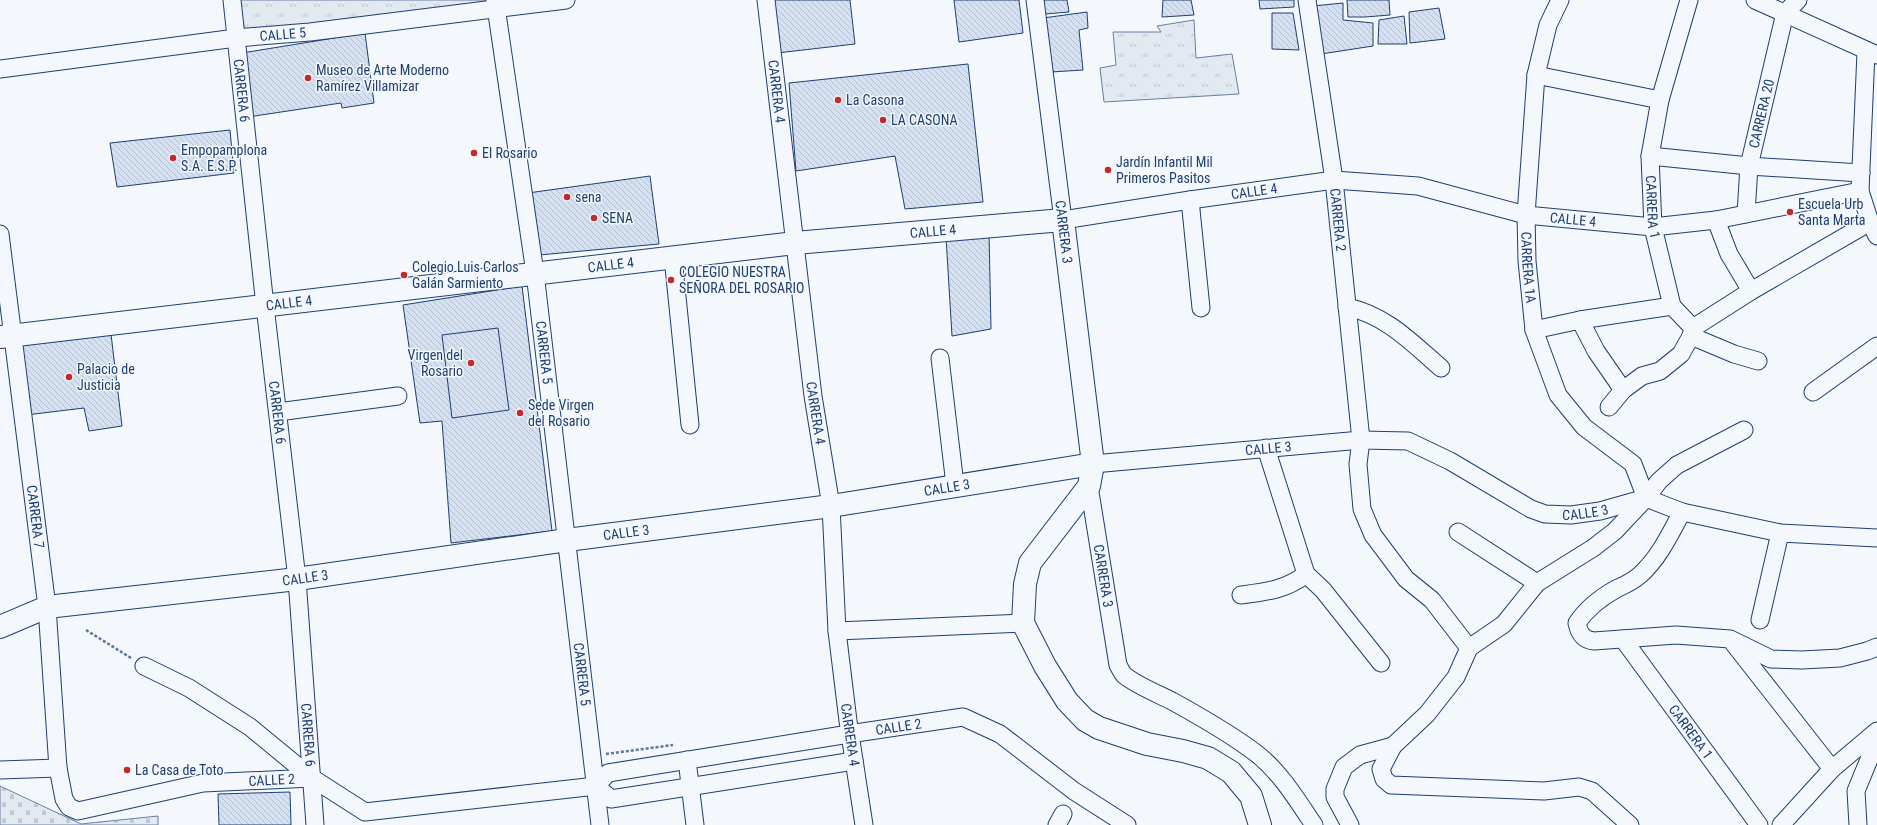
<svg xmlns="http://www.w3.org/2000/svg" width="1877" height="825" font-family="'Roboto Condensed',sans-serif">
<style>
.cemetery{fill:url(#cemetery-stones);stroke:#687fa3}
.park{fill:url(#park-tufts);stroke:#687fa3}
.building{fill:url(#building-back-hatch);stroke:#1d3f73}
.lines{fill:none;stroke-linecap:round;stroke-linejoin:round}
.minor-casing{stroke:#1d3f73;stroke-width:19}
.major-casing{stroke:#1d3f73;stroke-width:24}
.path{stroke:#5e769c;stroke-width:2.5;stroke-dasharray:3 2;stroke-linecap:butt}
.minor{stroke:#f4f7fb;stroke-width:17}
.major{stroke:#f4f7fb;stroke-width:22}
.poi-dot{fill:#c62828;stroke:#f4f7fb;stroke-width:1.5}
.labels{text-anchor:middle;stroke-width:3;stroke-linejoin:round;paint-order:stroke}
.street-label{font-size:14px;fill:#1d3f73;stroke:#f4f7fb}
.poi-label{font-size:14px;fill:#1d3f73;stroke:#f4f7fb;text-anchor:start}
</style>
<defs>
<pattern id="cemetery-stones" width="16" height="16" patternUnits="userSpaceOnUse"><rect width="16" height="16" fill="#e3e9f0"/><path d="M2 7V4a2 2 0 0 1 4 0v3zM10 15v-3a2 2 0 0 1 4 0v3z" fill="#c2c9d1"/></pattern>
<pattern id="park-tufts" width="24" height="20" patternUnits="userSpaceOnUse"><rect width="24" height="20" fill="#e3e9f0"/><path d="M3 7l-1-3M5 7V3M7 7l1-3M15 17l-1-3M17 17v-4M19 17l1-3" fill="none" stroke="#c2c9d1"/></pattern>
<pattern id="building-back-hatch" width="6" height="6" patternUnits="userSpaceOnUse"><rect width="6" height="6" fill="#d5e0f0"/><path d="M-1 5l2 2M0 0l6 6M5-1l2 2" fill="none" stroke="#b6c1d1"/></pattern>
</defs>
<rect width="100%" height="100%" fill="#f4f7fb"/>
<path class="cemetery" d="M0,786L81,824L158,816V825H0Z"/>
<path class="park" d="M232,0H495L496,9L236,38Z
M1194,20L1196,58L1232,54L1239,94L1104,102L1100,68L1116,65L1113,32H1161L1157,26Z"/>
<path class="building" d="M773,0H850L855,44L777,53Z
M954,0H1019L1023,33L959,42Z
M1042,0H1067L1069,12L1045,14Z
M1163,0H1191L1194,15L1162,17Z
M1259,0H1294V7L1260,9Z
M1347,0H1389L1390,15L1365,17H1348Z
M1343,3V20L1373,23V46L1321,54L1313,6Z
M1439,8L1445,39L1410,43L1409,12Z
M1087,12L1088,28L1079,30L1083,70L1051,72L1043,18Z
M1272,13H1293L1299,50L1272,49Z
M1404,16L1407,44H1378L1379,20Z
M365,33L374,103L342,108L341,103L248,117L242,53Z
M968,64L983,202L905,209L895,156L796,171L789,83Z
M230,130L234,173L117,187L110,143Z
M650,176L659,244L539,255L528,193Z
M989,232L991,329L952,336L946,237Z
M522,286L552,531L451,543L442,421L420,423L403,305Z
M498,328L509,410L452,418L442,335Z
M111,334L122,426L89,431L84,408L26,415L17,346Z
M290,792L291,825H219L218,794Z"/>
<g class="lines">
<g class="minor-casing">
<g id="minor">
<path id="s1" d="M232,0L265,306L297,579L315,825"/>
<path id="s2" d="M495,0L535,273L600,825"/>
<path id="s3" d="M766,0L813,396L831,506L837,631L848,721L864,825"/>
<path id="s4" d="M1035,0L1063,220L1190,200L1334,180L1418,186L1526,215L1653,227L1716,220L1860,191"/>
<path id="s5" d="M1307,0L1334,180L1361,440L1358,464L1362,509L1373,535L1406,579L1432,600L1469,648"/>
<path id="s6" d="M1560,0L1548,25L1536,75L1526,215L1527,261L1534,330L1558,395L1584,427L1633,464L1646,498"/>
<path id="s7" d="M1689,0L1660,100L1650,156L1653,227L1672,306L1693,328L1691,336L1734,354L1758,361"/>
<path d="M1755,0L1877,55"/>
<path d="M1866,52L1860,191L1870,222L1877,236"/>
<path id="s8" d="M0,69L236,38L310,32L566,0"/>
<path d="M1536,75L1660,100"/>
<path d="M1650,156L1749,166L1861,173"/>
<path d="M1190,200L1201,308"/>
<path id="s9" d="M1746,214L1749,166L1785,13L1798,0"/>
<path d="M1716,220L1729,254L1751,291"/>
<path id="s10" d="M0,234L47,607L58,768L64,799L69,807L78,811L203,783L312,778"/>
<path d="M673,257L690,425"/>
<path d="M1347,307C1386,315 1412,343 1441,368"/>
<path d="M1580,320L1596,351L1623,390"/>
<path d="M1693,328L1751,291L1870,222"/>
<path d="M1534,330L1580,320L1672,306"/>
<path d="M940,358L955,485"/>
<path d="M1813,392L1877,346"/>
<path d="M1609,407L1623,390L1642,376L1660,371L1681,354L1691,336"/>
<path d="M278,412L398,396"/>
<path d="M1266,448L1306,574L1323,590L1381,663"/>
<path id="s11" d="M1093,464L1361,440L1408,441L1450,461L1531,509L1545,514L1571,515L1600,511L1646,498L1682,512L1780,533L1877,538"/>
<path id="s12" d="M1089,486L1118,665C1120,668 1121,672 1124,675C1136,685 1158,694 1172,701C1201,717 1231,734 1257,754C1281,773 1297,800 1314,825"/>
<path d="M1682,512C1670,534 1659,558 1640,575C1632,582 1625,585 1616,589C1600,598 1587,608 1577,623C1579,633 1583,640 1594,641L1676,635L1730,639L1771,659L1802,660L1840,658L1867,651L1877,647"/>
<path d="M1458,532L1537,583"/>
<path d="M1241,595C1265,592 1286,590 1306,574"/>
<path d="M1760,620L1780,533"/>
<path d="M837,631L1023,623"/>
<path id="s13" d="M1623,639L1759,825"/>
<path d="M1734,644L1832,769"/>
<path id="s14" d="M144,666L189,688L250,727L312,778L365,812L596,786L608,773L849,734L963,717L1000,734L1074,791L1127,825"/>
<path d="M687,760L695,825"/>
<path d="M0,770L58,768"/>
<path d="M596,786L611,799L854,761"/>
<path d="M1057,825L1063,814"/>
<path d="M1350,825L1335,797V789L1344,767L1360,755L1393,746"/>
<path d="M1630,825L1592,791L1579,787L1544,791L1391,785L1384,779L1381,769L1393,746L1427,714L1456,677L1469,648L1504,624L1537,583L1593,548L1615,531L1646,498L1659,481L1677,465L1744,430"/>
<path d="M1781,825L1832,769L1877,731"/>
<path d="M1858,825L1856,791L1877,740"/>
</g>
</g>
<g class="major-casing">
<g id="major">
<path id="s15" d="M0,337L795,243L1063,220L1093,464L1089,486L1030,563L1025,584L1023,623L1045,666L1067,701L1085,720L1099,728L1147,744L1183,751L1208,758L1231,772L1251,796L1260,825"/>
<path id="s16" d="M0,627L47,607L297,579L567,540L831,506L1093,464"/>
</g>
</g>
<path class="path" d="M86,630L131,658
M606,754L673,745"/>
<use href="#minor" class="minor"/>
<use href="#major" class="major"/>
</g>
<g class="poi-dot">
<circle cx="308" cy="78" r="4"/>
<circle cx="838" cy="100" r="4"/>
<circle cx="883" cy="120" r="4"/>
<circle cx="474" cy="153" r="4"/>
<circle cx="173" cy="158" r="4"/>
<circle cx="1108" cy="170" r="4"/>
<circle cx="567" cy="197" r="4"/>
<circle cx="1790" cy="212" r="4"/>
<circle cx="594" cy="218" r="4"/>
<circle cx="404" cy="275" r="4"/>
<circle cx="671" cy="280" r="4"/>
<circle cx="471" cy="363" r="4"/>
<circle cx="69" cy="377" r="4"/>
<circle cx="520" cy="413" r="4"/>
<circle cx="127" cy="770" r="4"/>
</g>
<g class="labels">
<g class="street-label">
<text dy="5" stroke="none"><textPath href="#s8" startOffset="285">CALLE 5</textPath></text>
<text dy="5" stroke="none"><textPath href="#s1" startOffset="91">CARRERA 6</textPath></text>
<text dy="5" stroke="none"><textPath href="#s3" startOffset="92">CARRERA 4</textPath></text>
<text dy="5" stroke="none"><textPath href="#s9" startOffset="102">CARRERA 20</textPath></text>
<text dy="5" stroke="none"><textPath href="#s4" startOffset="415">CALLE 4</textPath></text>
<text dy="5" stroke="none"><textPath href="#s7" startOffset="212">CARRERA 1</textPath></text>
<text dy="5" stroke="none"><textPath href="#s4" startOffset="739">CALLE 4</textPath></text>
<text dy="5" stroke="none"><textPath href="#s5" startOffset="222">CARRERA 2</textPath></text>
<text dy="5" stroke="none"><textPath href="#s15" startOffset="939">CALLE 4</textPath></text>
<text transform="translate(1064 232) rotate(83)" y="5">CARRERA 3</text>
<text dy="5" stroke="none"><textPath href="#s15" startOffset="615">CALLE 4</textPath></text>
<text dy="5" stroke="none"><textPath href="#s6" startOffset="272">CARRERA 1A</textPath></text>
<text dy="5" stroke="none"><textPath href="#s15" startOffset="291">CALLE 4</textPath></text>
<text dy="5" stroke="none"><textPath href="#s2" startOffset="356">CARRERA 5</textPath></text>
<text dy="5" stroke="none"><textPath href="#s1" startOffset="415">CARRERA 6</textPath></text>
<text dy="5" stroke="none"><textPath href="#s3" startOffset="416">CARRERA 4</textPath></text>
<text dy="5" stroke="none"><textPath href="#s11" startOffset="176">CALLE 3</textPath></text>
<text dy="5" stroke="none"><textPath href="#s16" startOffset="959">CALLE 3</textPath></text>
<text dy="5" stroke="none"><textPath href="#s11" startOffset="512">CALLE 3</textPath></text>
<text dy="5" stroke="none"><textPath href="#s10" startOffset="285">CARRERA 7</textPath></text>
<text dy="5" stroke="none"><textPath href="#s16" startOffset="635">CALLE 3</textPath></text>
<text dy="5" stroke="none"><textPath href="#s12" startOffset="91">CARRERA 3</textPath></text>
<text dy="5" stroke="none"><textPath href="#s16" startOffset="311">CALLE 3</textPath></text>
<text dy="5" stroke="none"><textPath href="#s2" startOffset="680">CARRERA 5</textPath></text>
<text dy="5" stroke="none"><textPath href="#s14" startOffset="810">CALLE 2</textPath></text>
<text dy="5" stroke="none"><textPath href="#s13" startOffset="115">CARRERA 1</textPath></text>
<text dy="5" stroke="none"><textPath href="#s3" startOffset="740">CARRERA 4</textPath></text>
<text dy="5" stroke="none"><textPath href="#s1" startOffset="739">CARRERA 6</textPath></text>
<text dy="5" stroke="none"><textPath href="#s10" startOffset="785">CALLE 2</textPath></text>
</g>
<g class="poi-label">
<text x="316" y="75">Museo de Arte Moderno<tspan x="316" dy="16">Ramírez Villamizar</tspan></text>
<text x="846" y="105">La Casona</text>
<text x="891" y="125">LA CASONA</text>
<text x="181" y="155">Empopamplona<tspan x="181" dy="16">S.A. E.S.P.</tspan></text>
<text x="482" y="158">El Rosario</text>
<text x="1116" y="167">Jardín Infantil Mil<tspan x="1116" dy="16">Primeros Pasitos</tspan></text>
<text x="575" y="202">sena</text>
<text x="1798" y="209">Escuela Urb<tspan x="1798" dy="16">Santa Marta</tspan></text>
<text x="602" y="223">SENA</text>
<text x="412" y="272">Colegio Luis Carlos<tspan x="412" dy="16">Galán Sarmiento</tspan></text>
<text x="679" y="277">COLEGIO NUESTRA<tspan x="679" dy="16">SEÑORA DEL ROSARIO</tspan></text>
<text x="463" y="360" text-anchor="end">Virgen del<tspan x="463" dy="16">Rosario</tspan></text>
<text x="77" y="374">Palacio de<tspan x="77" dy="16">Justicia</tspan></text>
<text x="528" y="410">Sede Virgen<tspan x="528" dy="16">del Rosario</tspan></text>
<text x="135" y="775">La Casa de Toto</text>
</g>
</g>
</svg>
